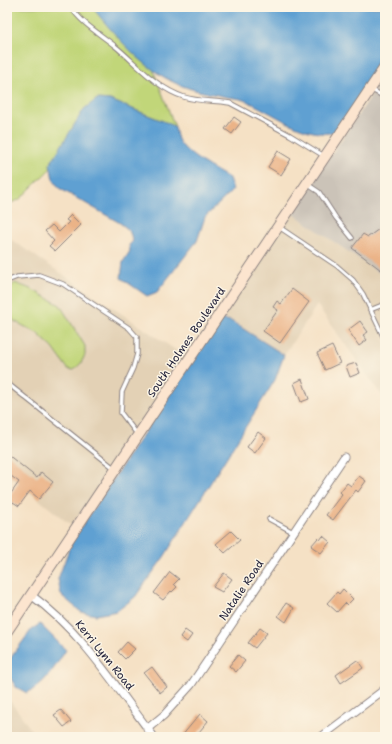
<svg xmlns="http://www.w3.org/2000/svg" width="392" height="744" font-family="'Shantell Sans',sans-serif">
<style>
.built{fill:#e3d1b5}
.industrial{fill:#cbc3b8}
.green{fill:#c1d679;stroke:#727c5a}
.water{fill:#5ea0d2;stroke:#406186}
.building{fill:#ebb387}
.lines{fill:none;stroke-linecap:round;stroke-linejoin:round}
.service-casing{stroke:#8c8280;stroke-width:5.5}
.minor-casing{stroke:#8c8280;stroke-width:9}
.secondary-casing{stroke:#8c8280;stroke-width:12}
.service{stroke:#fff;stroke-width:3.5}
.minor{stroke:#fff;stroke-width:7}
.secondary{stroke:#fce5cf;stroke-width:10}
.labels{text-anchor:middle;stroke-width:3;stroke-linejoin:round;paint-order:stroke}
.street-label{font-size:11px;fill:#22223b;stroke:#fcf5e5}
</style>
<rect width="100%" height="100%" fill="#fcf5e5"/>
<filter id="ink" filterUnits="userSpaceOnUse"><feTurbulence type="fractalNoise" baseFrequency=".025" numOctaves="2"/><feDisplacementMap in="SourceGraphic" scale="8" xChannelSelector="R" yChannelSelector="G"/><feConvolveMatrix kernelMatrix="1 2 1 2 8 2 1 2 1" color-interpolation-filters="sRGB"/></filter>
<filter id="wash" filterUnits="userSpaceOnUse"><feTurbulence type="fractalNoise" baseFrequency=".012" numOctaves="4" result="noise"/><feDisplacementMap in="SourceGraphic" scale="16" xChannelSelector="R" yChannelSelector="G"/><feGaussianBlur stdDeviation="0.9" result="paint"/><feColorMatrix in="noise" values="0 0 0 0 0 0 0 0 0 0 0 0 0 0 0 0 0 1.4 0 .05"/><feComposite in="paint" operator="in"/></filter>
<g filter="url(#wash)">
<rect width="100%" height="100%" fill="#f5e1c5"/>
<path class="built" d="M292,213L382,275L385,273V400L317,305L284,355L231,321L220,319Z
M7,237L186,357L72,526L8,475L7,476V310L14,321L37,333L53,348L60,359L68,320L59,305L31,289L15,283L7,290Z
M7,697L20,714L36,737H7Z"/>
<path class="industrial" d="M385,75V273L382,275L292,213Z"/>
<path class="green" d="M7,7H92L125,45L153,69L175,127L168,123L110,100L97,99L50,164L51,168L19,200L7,204Z
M15,283L31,289L60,305L85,346V355L81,363L74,370L68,369L53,348L37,333L14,321L7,310V290Z"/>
<path class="water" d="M92,7H385V61L337,132C305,140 272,111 244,100C239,98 232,98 227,97C214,94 200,92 188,88C149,76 117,38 92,7Z
M97,99L110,100L168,123L175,127C176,132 177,139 180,143C190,157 214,169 229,178L233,190L205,217L197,241L157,292L147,296L121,278L123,262L130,251L129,245L133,241L129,230L120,223L59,188L53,179L50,164L84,109Z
M220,319L231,321L284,355L275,380L164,557L135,597L117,611L96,615L81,612L61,595L58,579L72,541Z
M40,624L66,650C55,667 45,684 27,693L16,687L8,674L7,665L12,656L32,629Z"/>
<g id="blocks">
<path class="building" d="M234,117L241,122L232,134L225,129Z
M278,151L291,159L281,175L268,167Z
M71,215L81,225L55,251L49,246L54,241L45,231L52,225L59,232L69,222L66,220Z
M379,229L385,233V266L381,270L352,248L363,234L368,237Z
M292,289L309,302L280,343L263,331L278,310L273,307L277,301L281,304Z
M360,321L368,332L363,335L367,340L359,346L348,330Z
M332,346L340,363L325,370L317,353Z
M356,363L360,373L350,377L346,366Z
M302,379L309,399L301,402L294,383Z
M258,432L266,438L255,453L247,447Z
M7,454L37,478L41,472L53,482L39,499L30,491L19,506L13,502L7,511V499L19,482L7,473Z
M359,476L366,481L358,492L356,490L333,520L326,515L342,494L340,492L347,483L351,486Z
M231,531L240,540L225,553L216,544Z
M323,536L330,542L321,553L311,546L318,538L320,540Z
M170,572L179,579L174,584L177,587L172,592L171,591L163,600L154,593Z
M224,573L232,579L222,592L213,587Z
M343,589L353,599L347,605L345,603L337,612L327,603L337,592L339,594Z
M286,603L294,608L286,622L278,616Z
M260,628L267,633L255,648L248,643Z
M185,630L192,635L187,642L180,637Z
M127,642L135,649L125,659L118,652Z
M238,655L245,661L236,672L229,666Z
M357,660L363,668L341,683L336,675Z
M152,667L167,687L160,693L144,673Z
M61,710L71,722L64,727L54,715Z
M200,714L208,721L195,737H181Z"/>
</g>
</g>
<g filter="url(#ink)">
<use href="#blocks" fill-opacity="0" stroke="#8c8280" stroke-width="1"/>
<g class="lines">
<g class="service-casing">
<path id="service" d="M71,7C81,23 100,34 115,46C137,64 156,88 184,97C199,102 215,100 230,103L290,135L324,156
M372,90L385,97
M307,184L319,192L336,218L352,238
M279,227L337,266L353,280L363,294L385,340
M7,281L17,277L39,275L63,284L129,328L137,337V354L133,368L122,392L121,413L137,434
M370,310L385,304
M7,383L114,468
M269,519L293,532"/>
</g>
<g class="minor-casing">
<path id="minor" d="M31,595C83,633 115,686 154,737
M147,729L164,715L191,685L344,457
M321,737L385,689"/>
</g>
<g class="secondary-casing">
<path id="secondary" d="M7,631L385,67"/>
</g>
<use href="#service" class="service"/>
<use href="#minor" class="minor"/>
<use href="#secondary" class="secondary"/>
</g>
</g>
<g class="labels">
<g class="street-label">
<text transform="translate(186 342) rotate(-56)" y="4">South Holmes Boulevard</text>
<text transform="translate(241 590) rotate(-56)" y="4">Natalie Road</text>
<text transform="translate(105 655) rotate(51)" y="4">Kerri Lynn Road</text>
</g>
</g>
<rect width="392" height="744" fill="none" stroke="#fcf5e5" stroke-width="24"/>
</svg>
